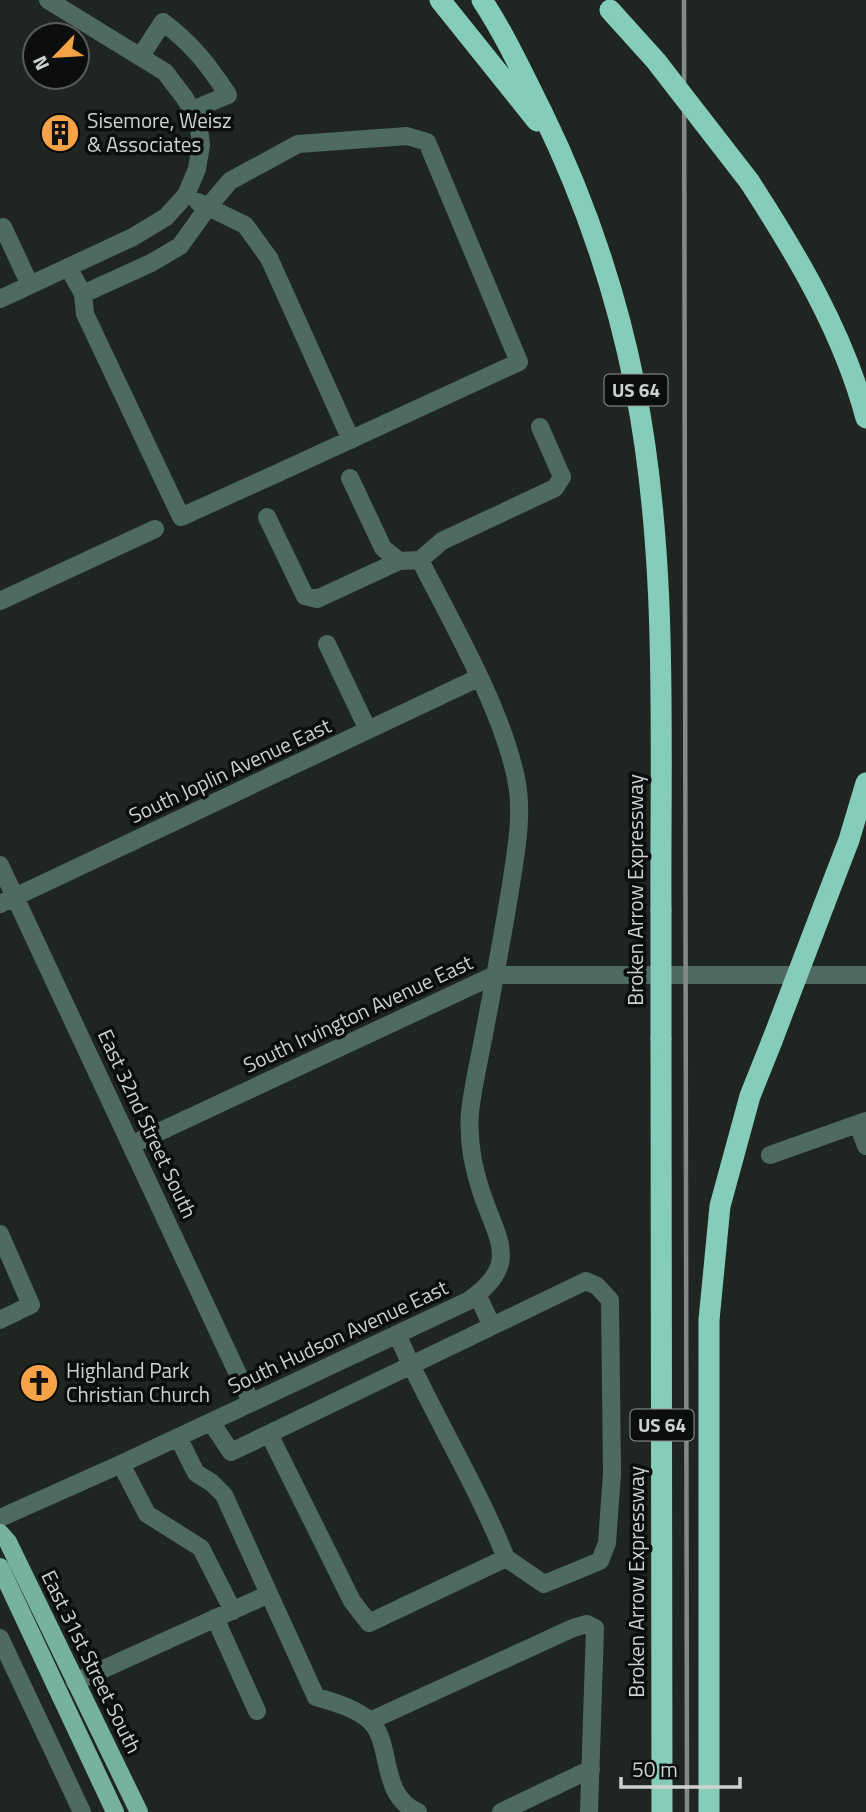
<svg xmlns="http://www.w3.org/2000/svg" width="866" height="1812" font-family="'Titillium Web',sans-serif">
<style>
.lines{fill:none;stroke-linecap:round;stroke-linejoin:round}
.minor{stroke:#4f6a62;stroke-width:18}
.major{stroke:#77b1a0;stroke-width:18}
.highway{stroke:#86cdb9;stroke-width:21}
.rail{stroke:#848986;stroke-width:4.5}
.highway-bridge{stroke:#86cdb9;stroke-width:21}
.labels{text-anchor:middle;stroke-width:7;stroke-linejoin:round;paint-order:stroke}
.shield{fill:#0b0e0c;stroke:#949794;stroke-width:2}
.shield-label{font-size:19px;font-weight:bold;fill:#ced2cf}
.poi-label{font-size:21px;fill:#ced2cf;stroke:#0b0e0c;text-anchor:start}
.street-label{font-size:21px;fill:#ced2cf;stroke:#0b0e0c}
</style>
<rect width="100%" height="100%" fill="#1f2622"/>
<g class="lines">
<path class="minor" d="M140,57L163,22C192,44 208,64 228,95L192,110
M0,228L3,227L30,285
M68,267L83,294L151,263L180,246L208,207L198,202
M83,294L85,314L181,517C294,466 407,414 519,362L427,142L407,136L298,144L230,181L208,207L245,225L269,258L351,440
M0,299L133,237L166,217L186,195L197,169L201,145L198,120L184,97L165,72L48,0
M350,478L383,548L399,561
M267,517L305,596L317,599L399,561L420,560L442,541L555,488L562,477L540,427
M0,601L155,529
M327,644L368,730
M0,865L251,1402
M0,904L478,678
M858,1124L866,1146
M131,1145L495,975H866
M770,1155L866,1121
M0,1234L31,1305L0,1320
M477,1294L492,1326
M397,1334C430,1410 475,1481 506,1558
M211,1422L231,1452L586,1281L597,1286L610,1300L612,1474L607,1543L600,1561L544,1584L506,1558L369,1623L352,1601L269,1434
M178,1437L196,1473L212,1483L224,1495L316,1697C334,1702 358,1709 371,1722C393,1745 379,1795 418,1812
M121,1464L147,1514L201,1548L233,1611
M0,1518L121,1464L468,1301C522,1264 497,1240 481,1191C473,1167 468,1138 470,1112C473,1086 479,1061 484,1034C494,982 504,930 512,878C517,845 523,811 516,778C501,707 453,625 420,560
M215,1618L257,1711
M0,1638L82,1812
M75,1682L269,1594
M370,1721L573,1628L587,1624L595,1628L589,1812
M501,1812L591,1769"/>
<path class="major" d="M0,1533L8,1542L139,1812
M0,1567L115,1812"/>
<path class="highway" d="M440,0L537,121
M482,0C505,35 523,74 542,112C585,200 616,291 635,387C669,558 660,737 661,910
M749,181C797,255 843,332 866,418
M824,905L849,840L866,783
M661,1039L662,1812
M709,1812V1320L720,1206L750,1096L772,1041"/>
<path class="rail" d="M684,0L687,1812"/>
<path class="highway-bridge" d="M610,10L656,61L749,181
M661,910V1039
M772,1041L824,905"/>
</g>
<defs>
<g id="building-disc" transform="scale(2.0125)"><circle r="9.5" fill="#f6a247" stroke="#0b0e0c"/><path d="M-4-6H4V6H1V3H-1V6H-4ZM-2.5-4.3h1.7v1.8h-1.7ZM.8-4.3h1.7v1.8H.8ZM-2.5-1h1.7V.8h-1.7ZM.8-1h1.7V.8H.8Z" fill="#111"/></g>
<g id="church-disc" transform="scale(2.0125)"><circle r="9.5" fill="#f6a247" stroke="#0b0e0c"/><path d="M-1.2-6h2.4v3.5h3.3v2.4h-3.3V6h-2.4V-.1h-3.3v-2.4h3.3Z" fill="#111"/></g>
</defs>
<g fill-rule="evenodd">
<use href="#building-disc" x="60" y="133"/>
<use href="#church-disc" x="39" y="1383"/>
</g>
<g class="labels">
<g class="shield">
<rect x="604.5" y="374.5" width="63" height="31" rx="5"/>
<rect x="630.5" y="1409.5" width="63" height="31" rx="5"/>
</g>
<g class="shield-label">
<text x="636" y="397">US 64</text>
<text x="662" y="1432">US 64</text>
</g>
<g class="poi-label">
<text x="87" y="128">Sisemore, Weisz<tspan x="87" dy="24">&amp; Associates</tspan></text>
<text x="66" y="1378">Highland Park<tspan x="66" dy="24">Christian Church</tspan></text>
</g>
<g class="street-label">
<text transform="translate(230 771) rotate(-25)" y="7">South Joplin Avenue East</text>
<text transform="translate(636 890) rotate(-90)" y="7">Broken Arrow Expressway</text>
<text transform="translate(358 1014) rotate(-25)" y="7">South Irvington Avenue East</text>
<text transform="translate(147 1124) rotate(65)" y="7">East 32nd Street South</text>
<text transform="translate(338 1337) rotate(-25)" y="7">South Hudson Avenue East</text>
<text transform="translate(637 1582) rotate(-90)" y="7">Broken Arrow Expressway</text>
<text transform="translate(91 1662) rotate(64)" y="7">East 31st Street South</text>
</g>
</g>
<g transform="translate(56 56) rotate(245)"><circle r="33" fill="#0b0e0c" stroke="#595c5a" stroke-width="2"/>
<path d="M0-5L12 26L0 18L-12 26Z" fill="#f6a247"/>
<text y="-10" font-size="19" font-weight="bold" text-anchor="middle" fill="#ced2cf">N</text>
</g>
<path d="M621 1777v10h119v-10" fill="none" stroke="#ced2cf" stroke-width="3.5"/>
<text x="632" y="1777" font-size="21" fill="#ced2cf" stroke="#0b0e0c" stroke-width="5" paint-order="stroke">50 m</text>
</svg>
